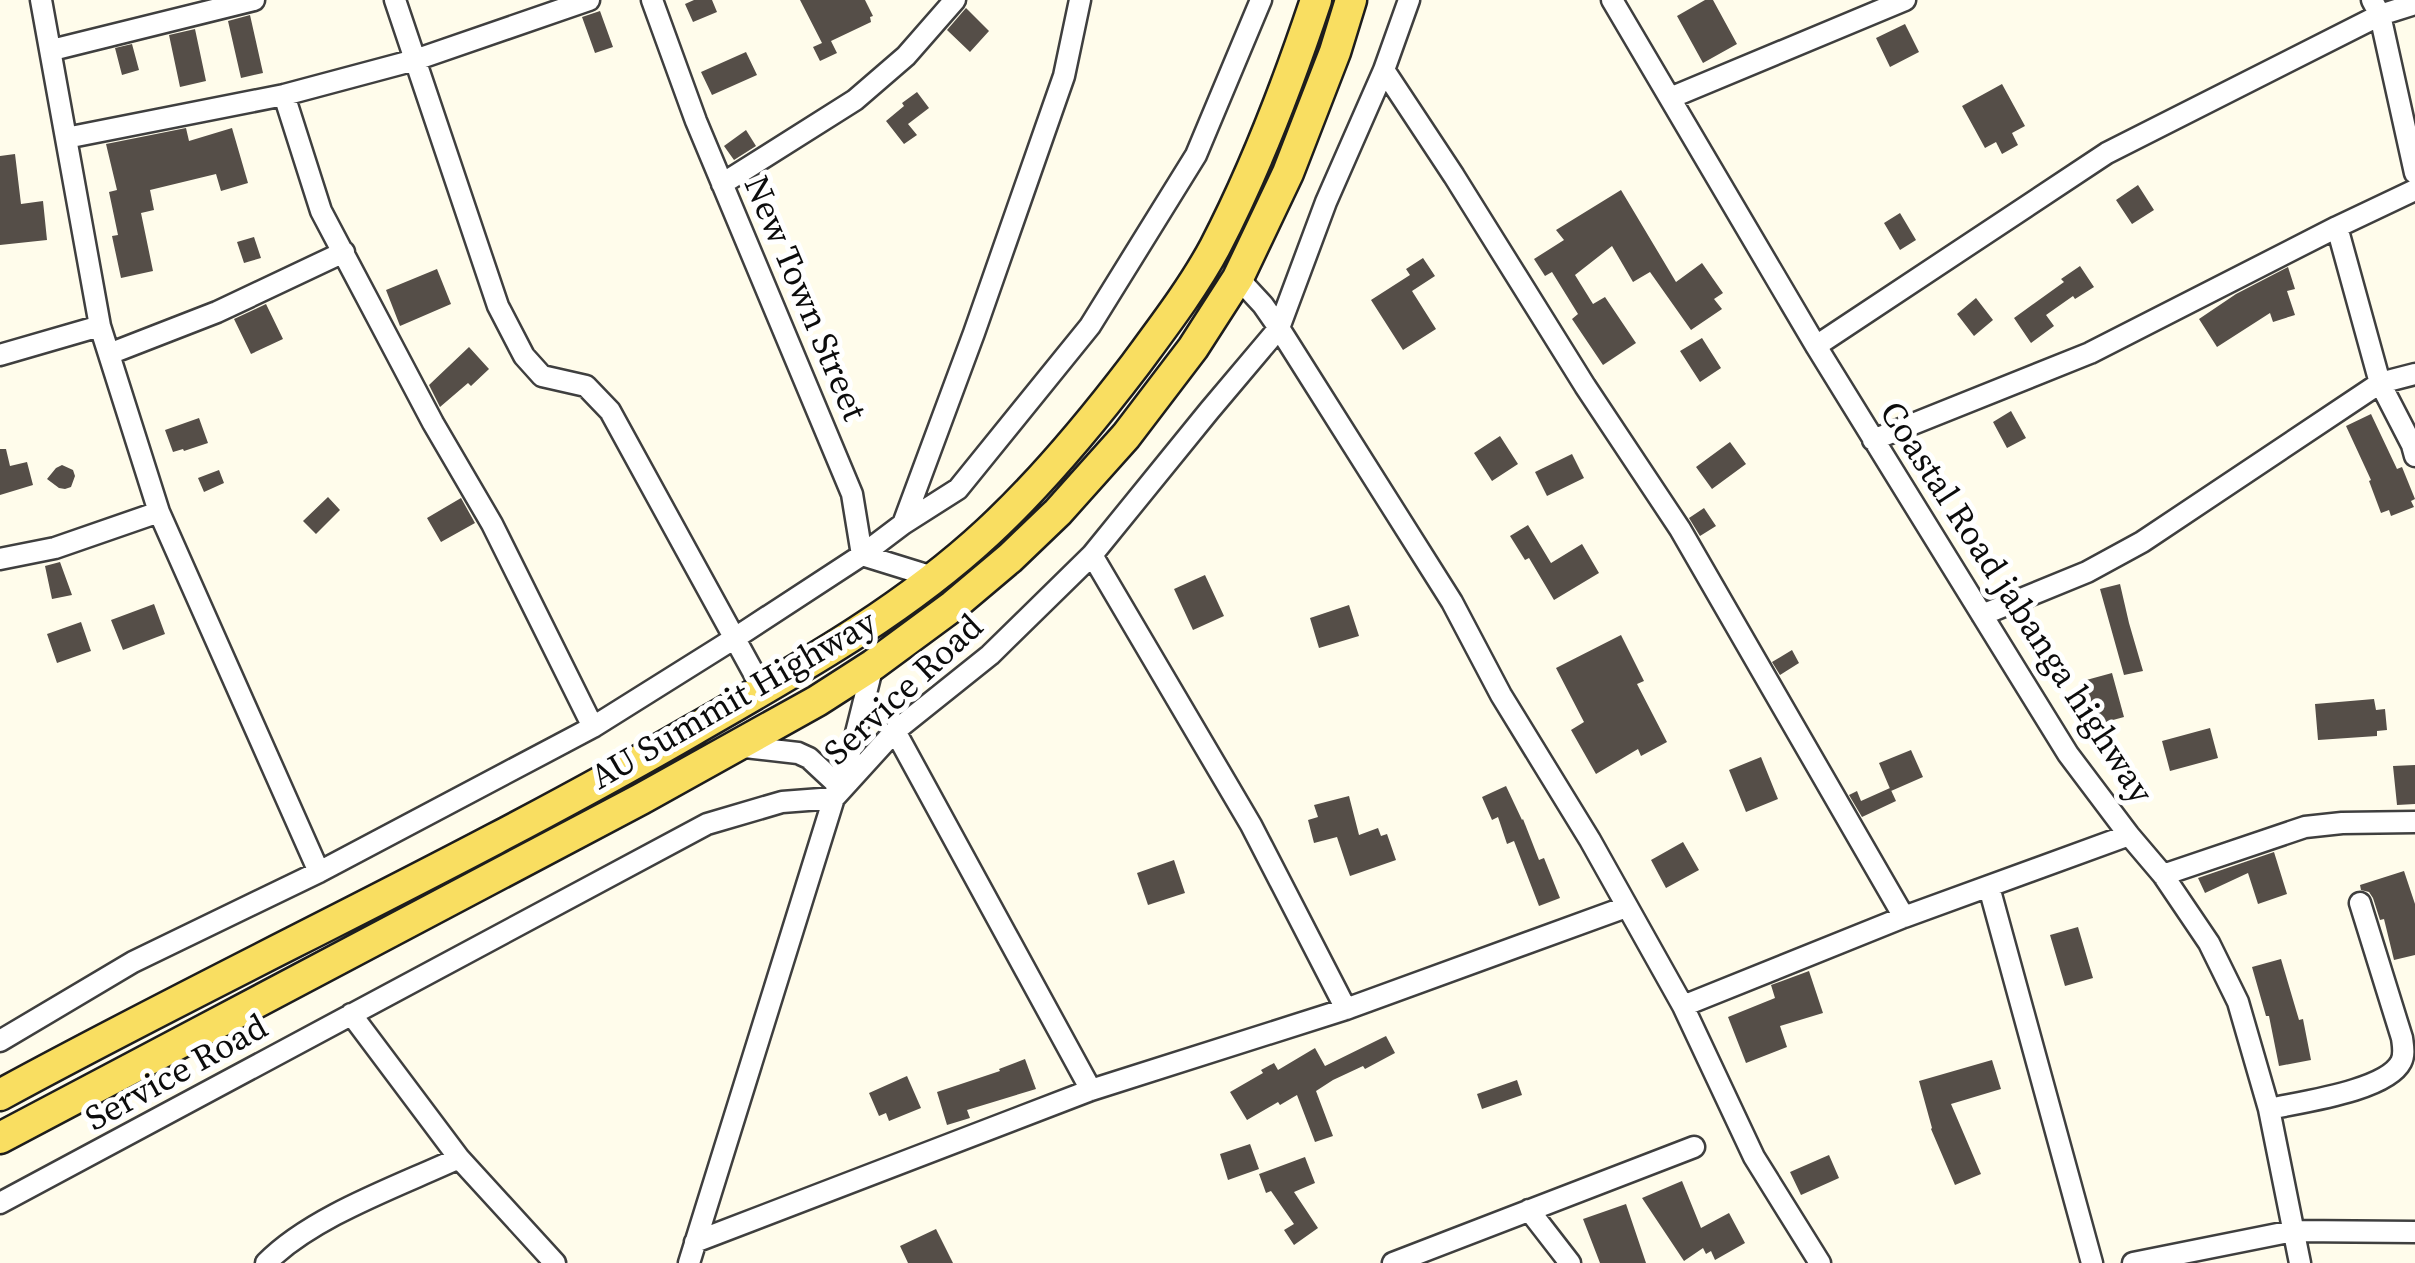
<svg xmlns="http://www.w3.org/2000/svg" width="2415" height="1263" font-family="'Source Serif 4',serif">
<style>
.building{fill:#554e48}
.lines{fill:none;stroke-linecap:round;stroke-linejoin:round}
.street-casing{stroke:#3f3f3f;stroke-width:25}
.primary-casing{stroke:#1d1d1d;stroke-width:35}
.street{stroke:#fff;stroke-width:20}
.primary{stroke:#f9de61;stroke-width:30}
.labels{text-anchor:middle;stroke-width:10;stroke-linejoin:round;paint-order:stroke}
.street-label{font-size:35px;fill:#0c0c0c;stroke:#fff}
</style>
<rect width="100%" height="100%" fill="#fffceb"/>
<path class="building" d="M694,0H712L717,12L693,22L685,4Z
M800,0H865L873,16L870,17L871,22L831,41L837,53L820,61L813,47L822,43Z
M1705,0H1713L1737,44L1703,63L1677,16Z
M966,8L989,31L970,52L947,30Z
M600,11L613,47L595,53L582,17Z
M250,15L263,73L241,78L228,21Z
M1905,24L1919,52L1890,67L1876,38Z
M195,29L206,81L180,87L169,35Z
M132,44L139,70L122,75L115,48Z
M746,52L757,75L712,95L701,72Z
M2002,84L2025,126L2012,133L2018,145L2002,154L1996,142L1985,148L1962,106Z
M917,92L929,108L908,124L917,135L904,144L886,121L904,106L902,103Z
M186,128L189,141L232,128L248,183L221,191L216,174L150,190L154,210L141,213L153,271L121,278L112,236L118,235L109,192L117,190L106,144Z
M746,130L756,146L734,160L724,146Z
M15,154L21,204L43,201L47,240L0,245V156Z
M2138,185L2154,210L2132,224L2116,200Z
M1621,190L1676,282L1702,263L1723,293L1714,299L1722,309L1691,330L1650,272L1633,282L1612,246L1575,275L1593,304L1605,297L1636,343L1603,365L1572,319L1578,314L1552,272L1545,276L1534,259L1564,240L1556,230Z
M1900,213L1916,240L1900,250L1884,223Z
M254,237L261,258L244,263L237,242Z
M1423,258L1435,276L1412,291L1436,329L1403,350L1371,300L1410,275L1406,269Z
M2080,266L2094,287L2075,299L2073,296L2046,315L2054,326L2031,343L2014,318L2064,282L2061,279Z
M2288,267L2295,289L2287,291L2295,315L2273,322L2270,313L2217,347L2199,319L2236,294Z
M437,269L451,304L400,326L386,290Z
M1976,298L1993,320L1974,336L1957,314Z
M266,304L283,339L251,354L234,319Z
M1702,338L1721,368L1700,382L1680,351Z
M469,347L489,369L471,386L468,383L440,407L429,385Z
M2011,411L2026,438L2007,448L1993,422Z
M2371,414L2397,469L2402,467L2415,499L2411,501L2414,507L2391,516L2389,510L2381,513L2369,481L2371,480L2346,426Z
M199,418L208,443L184,451L183,449L173,452L165,430Z
M1500,436L1518,464L1492,481L1474,453Z
M1730,442L1746,464L1712,489L1696,467Z
M0,449H6L10,466L27,462L33,485L0,495Z
M1572,454L1584,478L1547,496L1535,472Z
M62,465L73,470L75,476L71,487L65,489L59,488L47,479L56,468Z
M219,470L224,483L204,492L198,478Z
M328,497L340,510L316,534L303,521Z
M461,498L475,523L441,542L427,518Z
M1704,508L1716,526L1700,536L1689,518Z
M1528,525L1551,563L1582,544L1599,573L1554,600L1529,558L1525,560L1510,536Z
M60,562L72,595L52,599L45,566Z
M1205,575L1224,616L1193,630L1174,589Z
M2120,584L2129,623L2143,671L2124,675L2100,589Z
M154,604L165,634L123,650L111,620Z
M1349,605L1359,636L1319,648L1310,618Z
M81,622L91,651L57,663L47,634Z
M1621,635L1644,681L1637,684L1667,742L1641,756L1638,749L1596,774L1571,730L1584,722L1556,668Z
M1792,650L1799,663L1780,675L1772,662Z
M2112,673L2124,717L2091,726L2079,682Z
M2374,699L2376,710L2385,709L2387,730L2377,731V736L2318,740L2315,704Z
M2210,728L2218,758L2170,771L2162,741Z
M1911,750L1923,777L1891,791L1879,763Z
M1761,757L1778,799L1746,812L1729,770Z
M2415,765V804L2397,805L2393,766Z
M1506,786L1522,820L1523,819L1539,860L1544,858L1560,898L1539,906L1514,841L1507,844L1498,817L1492,820L1482,797Z
M1890,788L1896,801L1862,817L1849,795L1857,791L1861,801Z
M1349,796L1359,835L1378,828L1381,836L1387,834L1396,860L1350,876L1337,837L1314,843L1308,820L1318,817L1314,805Z
M1683,842L1699,870L1666,888L1651,860Z
M2274,852L2287,894L2258,904L2248,873L2205,893L2198,878Z
M1174,860L1185,893L1148,905L1137,873Z
M2404,871L2415,904V955L2394,960L2384,919L2380,920L2373,898L2369,892L2361,890L2360,885Z
M2078,927L2093,978L2065,986L2050,935Z
M2281,959L2299,1020L2303,1019L2311,1060L2279,1066L2269,1016H2266L2252,967Z
M1809,971L1823,1013L1780,1026L1787,1047L1746,1063L1728,1017L1775,998L1771,985Z
M1386,1036L1395,1053L1365,1069L1363,1066L1333,1080L1316,1091L1333,1136L1315,1142L1297,1095L1280,1105L1278,1102L1247,1120L1230,1092L1263,1073L1261,1070L1274,1063L1278,1070L1315,1048L1325,1066Z
M1025,1059L1036,1089L967,1110L970,1118L947,1125L937,1092L1000,1071L999,1069Z
M1992,1060L2001,1089L1951,1104L1981,1174L1955,1185L1931,1129L1932,1128L1919,1081Z
M907,1076L921,1108L889,1121L886,1113L879,1116L869,1093Z
M1517,1080L1522,1095L1482,1109L1477,1094Z
M1250,1144L1259,1169L1228,1180L1220,1154Z
M1829,1155L1839,1178L1801,1195L1790,1172Z
M1305,1157L1315,1183L1294,1192L1318,1228L1294,1245L1284,1230L1294,1224L1271,1191L1266,1193L1259,1174Z
M1682,1181L1701,1228L1729,1213L1745,1243L1715,1260L1711,1251L1706,1254L1703,1248L1684,1261L1642,1198Z
M1626,1204L1646,1263H1600L1583,1219Z
M936,1229L953,1263H908L900,1246Z"/>
<g class="lines">
<g class="street-casing">
<path id="street" d="M41,0L100,326L159,512L319,872
M395,0L498,306L524,356L542,376L586,386L610,411L763,690
M652,0L696,121L852,494L862,555L933,577
M1612,0L1816,346L2068,754L2129,835L2163,875L2209,943L2238,1002L2269,1109L2300,1263
M2372,0L2380,15L2415,173
M52,50L254,0
M1384,70L1454,176L1585,386L1680,529L1904,917
M284,95L321,211L433,423L492,524L593,727
M1670,98L1905,0
M66,138L284,95L415,60L589,0
M722,184L855,100L906,56L955,0
M2337,227L2380,383L2412,445L2415,456
M1238,278L1263,305L1279,328L1452,602L1501,695L1590,840L1683,1006L1754,1157L1820,1263
M1816,346L2107,153L2380,15L2415,4
M109,354L217,312L344,252
M0,355L100,326
M1873,440L2090,353L2337,227L2415,190
M903,524L974,333L1064,76L1080,0
M1092,555L1251,825L1346,1009
M0,559L55,548L159,512
M1982,615L2087,572L2142,542L2380,383L2415,374
M895,731L1091,1090
M736,746L798,753L809,758L838,785
M2163,875L2305,827L2342,823L2415,822
M1989,887L2092,1263
M1683,1006L1904,917L2129,835
M351,1014L459,1158L555,1263
M0,1041L133,962L319,872L593,727L735,638L862,555L903,524L958,489L1090,326L1196,155L1261,0
M2269,1109C2300,1102 2386,1091 2401,1062C2405,1054 2403,1046 2402,1038L2360,903
M0,1203L707,824L782,802L834,798L895,731L990,655L1092,555L1209,411L1279,328L1326,202L1384,70L1409,0
M1529,1210L1570,1263
M695,1242L1091,1090L1346,1009L1626,907
M266,1263C312,1216 399,1186 459,1158
M689,1263L838,785L854,741L873,665
M1393,1263L1694,1147
M2133,1263L2293,1231L2415,1232"/>
</g>
<g class="primary-casing">
<path id="primary" d="M0,1095C229,970 467,861 693,730C795,671 901,613 988,532C1043,481 1090,424 1135,365C1163,327 1193,288 1215,247C1256,168 1288,84 1316,0
M0,1138L641,799L817,701L873,665L953,606L1010,558L1058,512L1126,436L1193,348L1238,278L1288,173L1335,52L1351,0"/>
</g>
<use href="#street" class="street"/>
<use href="#primary" class="primary"/>
</g>
<g class="labels">
<g class="street-label">
<text transform="translate(806 298) rotate(67)" y="12">New Town Street</text>
<text transform="translate(2017 602) rotate(57)" y="12">Coastal Road jabanga highway</text>
<text transform="translate(903 689) rotate(-43)" y="12">Service Road</text>
<text transform="translate(733 699) rotate(-30)" y="12">AU Summit Highway</text>
<text transform="translate(176 1072) rotate(-29)" y="12">Service Road</text>
</g>
</g>
</svg>
